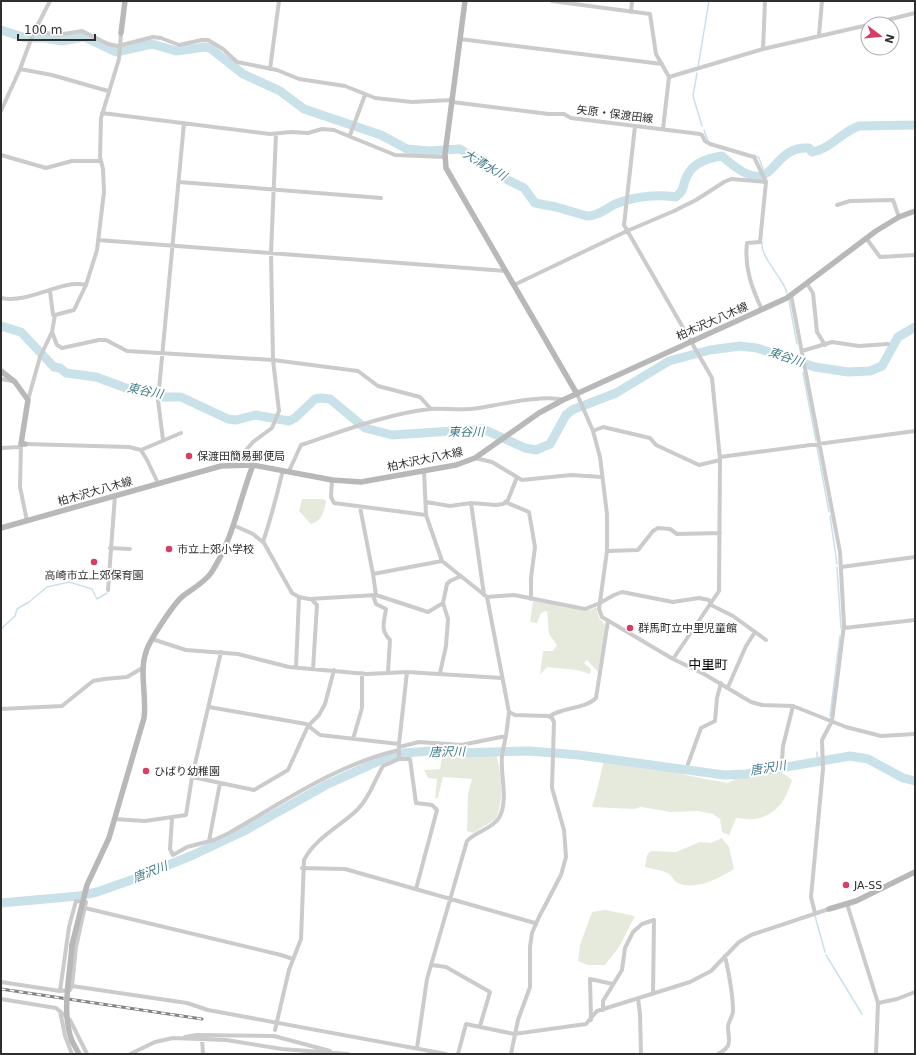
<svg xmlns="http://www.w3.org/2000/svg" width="916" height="1055" font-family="'DejaVu Sans','Noto Sans JP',sans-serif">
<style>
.green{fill:#e6eadc}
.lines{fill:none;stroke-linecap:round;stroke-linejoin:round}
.stream{stroke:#c9e2e9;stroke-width:1.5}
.river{stroke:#c9e2e9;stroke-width:9}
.street{stroke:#cbcbcb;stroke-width:4}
.secondary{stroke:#b8b8b8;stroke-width:5.5}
.rail-casing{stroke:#838383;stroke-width:3}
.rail{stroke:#fff;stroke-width:1.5;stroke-dasharray:4.5;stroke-linecap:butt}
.street-bridge{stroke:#cbcbcb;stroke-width:4}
.secondary-bridge{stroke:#b8b8b8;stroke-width:5.5}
.poi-dot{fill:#d93c64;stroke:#fff;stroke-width:1.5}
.labels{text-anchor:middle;stroke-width:4;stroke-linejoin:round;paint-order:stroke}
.street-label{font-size:11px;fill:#2e2e2e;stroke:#fff}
.poi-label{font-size:11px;fill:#2e2e2e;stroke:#fff;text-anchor:start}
.water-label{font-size:12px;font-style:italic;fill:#417b8a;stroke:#fff}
.quarter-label{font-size:13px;fill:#000;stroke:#fff}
</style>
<rect width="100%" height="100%" fill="#fff"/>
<path class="green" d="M302,499H323L326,501C324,512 322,521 311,524L299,511Z
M533,601L590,610L596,607L599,618L606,626L598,672L587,660L584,663L591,669L590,674L577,670L547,667L540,675L543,651H553L557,645L549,634L547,611L541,613L537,623L530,622Z
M470,752H496C501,775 505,796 496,819L473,833L467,831L468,794L472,779L443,777L438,797L435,799L437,779L428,778L424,770L440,769L442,757Z
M604,760L671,766L685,775L728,783C750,771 770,760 792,780C786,800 777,815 755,819C749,820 742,818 736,818L729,835L722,832L720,819L713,814L698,811L671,812L641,807L633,809L592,807L597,790Z
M722,838L729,847L734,869C720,878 695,891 678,883C674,882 673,877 669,874C663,870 652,869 645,867L647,855L651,851L676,852L700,842L711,843Z
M605,910L635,916L619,947L605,965H588L578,961L580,945L592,912Z"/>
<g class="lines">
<path class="stream" d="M698,67L709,1
M697,73L693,96L702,126
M704,130L708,141
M754,155L759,158L767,181
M762,242C760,258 783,277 787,293
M789,301L797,344
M799,354L801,367
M803,373L816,441
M817,447L829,512
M830,516L837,564
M837,567L841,628
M1,629L15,616L17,609L29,602L47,587L69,582L92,589L97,599L107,593
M830,716L840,636
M817,752L818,765
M815,916L825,952
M826,955L862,1014"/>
<path class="river" d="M1,30L26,38H45L62,41L84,37L116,52L152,44L176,51L205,47L210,48L243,74L280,91L304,109L381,135L407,149L429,151L460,149L482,162L508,180L524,188L535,203L556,207L587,216C597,217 609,206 618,203C637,196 656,194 676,197C685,189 682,188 686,178C692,163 707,158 722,156C778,207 766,145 809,148L812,152C831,149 841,132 859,126L915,125
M1,326L21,332L54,367L60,368L66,373L96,377L137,392H152L163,397H181L228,419L236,420L255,415L289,421L295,418L315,399L321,398L330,399L365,428L392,435L483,429L525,448L536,450L550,444L566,415L572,410L616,393L669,361L710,350L740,346L757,348L815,367L848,372L870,371L882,366L898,337L915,327
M1,903L79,896L97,892L134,879L193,855L244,831L326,785L379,761L404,753L431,751L452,753L529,751L579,755L724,775L746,774L850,756L868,759L903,778L915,781"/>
<path class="street" d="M552,1L650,14L656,54L669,77
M631,12L632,1
M871,24L915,13
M35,31L58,35L82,31L108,44L118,46L153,37L161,38L179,45L202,40H208L223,49L237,62L277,70L299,79L345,86L375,98L412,102L452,100
M819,35L822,1
M460,39L662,64
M763,49L765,1
M20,69L52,75L108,91
M270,69L279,1
M669,77L763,49L868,25
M452,102L549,114H564L571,118L700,134L702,135L705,141L710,144L754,157L766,182L760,242L747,243C744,268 752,288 762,310
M1,111L20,69L33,34L50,1
M102,113L270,134L291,132L308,133L322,129L334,130L395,155L445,157
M635,126L624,225L712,378L720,459L719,591L673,659
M663,129L669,77
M350,135L365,95
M1,155L46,168L72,161H101
M179,182L381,198
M837,205L850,201L893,200L899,217
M866,238L880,257L915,255
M98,240L506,271
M807,284L813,293L817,332L825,345
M514,285L627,231L674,211L696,200L724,182L731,179L766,182
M50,291L53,315H55
M791,295L840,552L844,625L832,721L822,740L823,769L811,897L815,913
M1,298C31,304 60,279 86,285
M52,332L57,345L62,348L99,340H106L127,351L273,360L358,371L378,386L420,397L431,409
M802,351L832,342L859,346L888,344
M1,379L12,381
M577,394L593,431L600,457L607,514V551L599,609L602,617L673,659L704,674L751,702L762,705L793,706L846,727L881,736L915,734
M28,400L40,357L52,332L55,315L74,310L86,285L97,250L104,192L103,169L100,157L101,118L119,59L121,33
M593,431L603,427L650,438L656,445L699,465L720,460
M163,440L158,400L184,123
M21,444L20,487L27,521
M25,444L129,447L141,450L147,460L158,483
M1,448L20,447
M141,450L181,433
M720,457L915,431
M475,458L492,462L522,480L571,475L602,477
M238,464L240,457L253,442L272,428L279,411L273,360L271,253L276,134
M424,470L426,515L442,561L487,597L509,712L515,715L548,716L552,718L554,722L552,788L564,830L566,857L561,875L539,917L532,933L530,947V987L518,1020L511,1054
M289,471L301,445C343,431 386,414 430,409C446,408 462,411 479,408C497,405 547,394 563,400
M332,480L331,497L334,503L426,515
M426,502L450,506L471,503L496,505L503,504L508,500L517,477
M505,502L529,512L535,547L531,578V599
M471,503L484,595
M360,507L373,574L376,595
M233,525L253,534L264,543L292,593L299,597L309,599L376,595L428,612L443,603
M263,542C271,518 277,495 283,470
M110,548L130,549
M607,551L638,550L653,531L658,528L670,529L677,534L720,533
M841,567L915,557
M373,574L442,561
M108,590L115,495
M373,595L376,604L386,609C384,622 380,630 390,640L388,672
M487,597L514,595L585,609L600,603L614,595L622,592L673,602L699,598L709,600L711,605L733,616L766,640
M311,599L317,605L313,669
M844,628L915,620
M152,639L186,650L238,654L289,667L367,674L407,672L502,678
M296,668L299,597
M440,673L446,646L448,619L443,603L447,584L450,581L461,576
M728,687L746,646L755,632
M209,707L306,724L320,735L399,744
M1,709L62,706L93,681L104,679L127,677L144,667
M550,716C563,707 585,709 596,698L608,621
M353,739L362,708V673
M399,747L419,742L461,745L506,736L509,712
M399,759H410L416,803L432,805L437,810L416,889
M782,761L783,746L793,706
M688,764L701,728L715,721L717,698L721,683
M192,777L254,790L288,770L308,726L319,715L325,704L334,670
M172,818L170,849L173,855L187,847L214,840L229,833C283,802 338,764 399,750
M114,819L145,821L186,815L192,777L221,652
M209,841L220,783
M302,868L345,869L535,923
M847,904L878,1003L876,1054
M85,908L281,955L293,959
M432,965L446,967L490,992L480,1026
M289,970L301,939L304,860C315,838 341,826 358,809C370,797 374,781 383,766L399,759V744L407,672
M1,982L60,991L70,990L72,986L76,947L86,902L76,901L69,927L60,991
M72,986L187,1003L208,1010L446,1054
M638,998L640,1014L641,1054
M1,999L56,1008L70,1020L87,1054
M878,1003L897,999L915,992
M603,1010V1001L622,970L625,948L633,932L642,924L654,920L653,994
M60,1011L65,1036L72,1054
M591,1020L590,979L613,984
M185,1037L197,1035L274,1036L330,1051
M202,1039L203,1054
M417,1048L427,979L467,841C475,832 492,829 499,818C509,800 500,775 502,756C503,749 505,742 506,735
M130,1054L155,1042L173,1038L226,1040L282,1049L348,1054
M458,1054L466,1024L514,1034L586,1024L597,1011L690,982L711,971L739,942L751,935L829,909
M718,1054C734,1045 728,1041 728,1026C729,1020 733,1016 733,1011C733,992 729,974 725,956"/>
<path class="secondary" d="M465,1L445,154L446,168L577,394
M121,33L125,1
M1,371L15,382L28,400L21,444H25
M1,528L221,466L253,465L332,480L361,482L456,465L475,458L539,413L563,400L787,298L876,231L899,217L915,211
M829,909L856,901L915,872
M72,945L87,885L109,838L144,718C147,697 139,672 146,652C149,641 174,603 183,596C193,588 204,583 211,573C233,540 239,501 253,465
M72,1041L79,1054"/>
<g class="rail-casing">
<path id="rail" d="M1,989L202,1019"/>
</g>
<use href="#rail" class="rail"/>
<path class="street-bridge" d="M275,1030L289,970"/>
<path class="secondary-bridge" d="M72,1041C61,1012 70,976 72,945"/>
</g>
<g class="poi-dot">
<circle cx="189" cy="456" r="4"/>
<circle cx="169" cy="549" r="4"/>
<circle cx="94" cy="562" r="4"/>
<circle cx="630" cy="628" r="4"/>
<circle cx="146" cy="771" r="4"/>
<circle cx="846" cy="885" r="4"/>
</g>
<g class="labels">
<g class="street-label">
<text transform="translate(615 114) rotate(7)" y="4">矢原・保渡田線</text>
<text transform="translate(712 321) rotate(-24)" y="4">柏木沢大八木線</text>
<text transform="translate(425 459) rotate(-12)" y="4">柏木沢大八木線</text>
<text transform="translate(95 491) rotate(-16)" y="4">柏木沢大八木線</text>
</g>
<g class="poi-label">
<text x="197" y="460">保渡田簡易郵便局</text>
<text x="177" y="553">市立上郊小学校</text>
<text x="94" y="579" text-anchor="middle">高崎市立上郊保育園</text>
<text x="638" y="632">群馬町立中里児童館</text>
<text x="154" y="775">ひばり幼稚園</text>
<text x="854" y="889">JA-SS</text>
</g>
<g class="water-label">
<text transform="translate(485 165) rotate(31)" y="4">大清水川</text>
<text transform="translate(786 357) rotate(18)" y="4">東谷川</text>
<text transform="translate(145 391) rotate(11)" y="4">東谷川</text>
<text x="466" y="436">東谷川</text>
<text transform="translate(447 752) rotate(-1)" y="4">唐沢川</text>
<text transform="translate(768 768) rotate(-9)" y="4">唐沢川</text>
<text transform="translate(150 872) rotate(-21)" y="4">唐沢川</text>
</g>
<g class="quarter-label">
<text x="708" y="669">中里町</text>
</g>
</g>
<rect width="916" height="1055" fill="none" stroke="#2e2e2e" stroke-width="4"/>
<g transform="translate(880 36) rotate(106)"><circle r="19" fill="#ffffff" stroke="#ababab"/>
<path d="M0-3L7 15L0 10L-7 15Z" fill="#d93c64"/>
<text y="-6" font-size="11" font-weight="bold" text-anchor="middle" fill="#2e2e2e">N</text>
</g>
<path d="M18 34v6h77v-6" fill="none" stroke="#2e2e2e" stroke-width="2"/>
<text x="24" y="34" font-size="12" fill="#2e2e2e" stroke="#ffffff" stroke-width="3" paint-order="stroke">100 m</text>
</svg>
